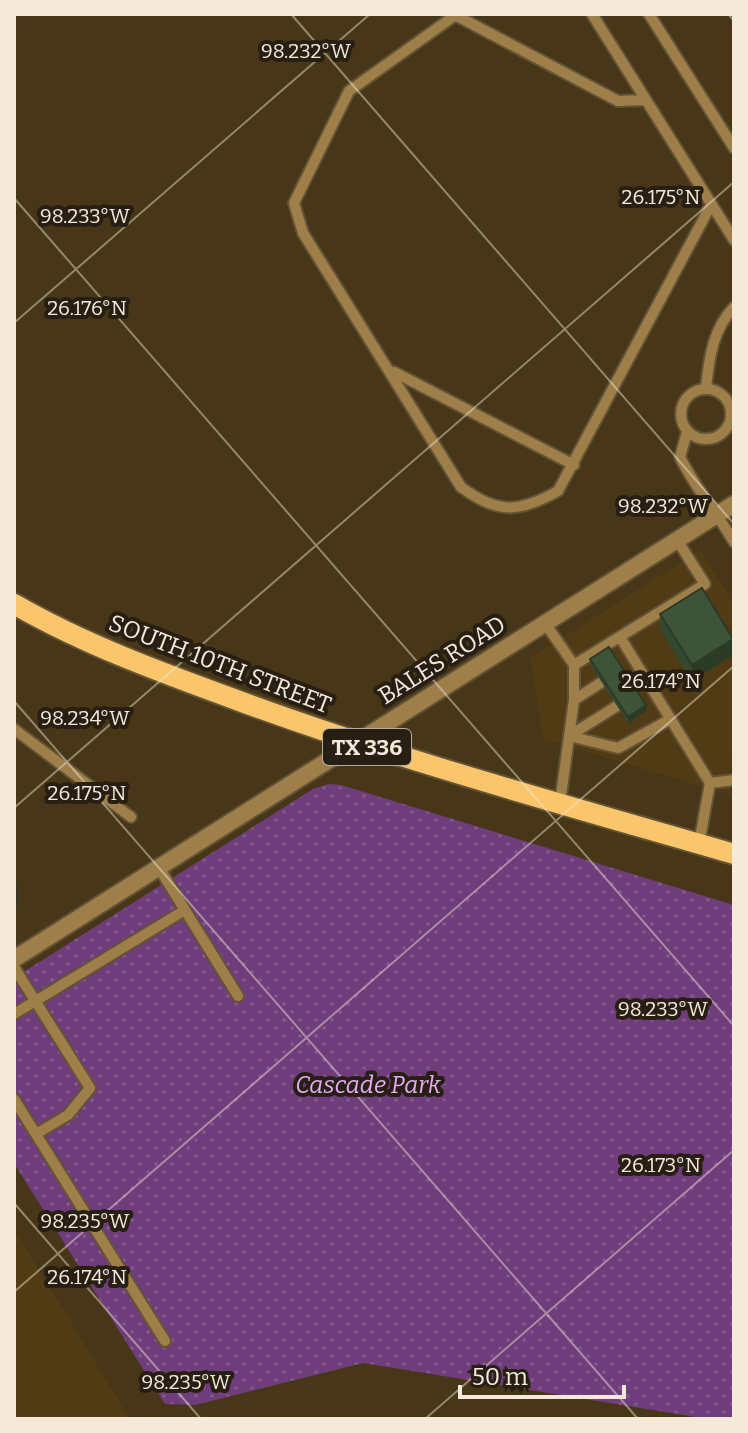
<svg xmlns="http://www.w3.org/2000/svg" width="748" height="1433" font-family="Bitter,serif">
<style>
.built{fill:#513b14}
.park{fill:url(#park-dots)}
.lines{fill:none;stroke-linecap:round;stroke-linejoin:round}
.lane-casing{stroke:#635336;stroke-width:14}
.street-casing{stroke:#635336;stroke-width:20}
.primary-casing{stroke:#635336;stroke-width:24}
.lane{stroke:#9f7f49;stroke-width:10}
.street{stroke:#9f7f49;stroke-width:16}
.primary{stroke:#fac56b;stroke-width:20}
.wall{fill:#354830}
.shaded-wall{fill:#2b3b27}
.building{fill:#3e5438;stroke:#2b3b27;stroke-width:2}
.ticks{fill:none;stroke:#f5ead9;stroke-width:2;stroke-opacity:0.45}
.labels{text-anchor:middle;stroke-width:8;stroke-linejoin:round;paint-order:stroke}
.shield{fill:#271f12;stroke:#b7ad9d;stroke-width:2}
.shield-label{font-size:22px;font-weight:bold;fill:#f5ead9}
.street-label{font-size:24px;fill:#f5ead9;stroke:#271f12}
.park-label{font-size:24px;font-style:italic;fill:#e6aaf6;stroke:#271f12}
.ticks-label{font-size:20px;text-anchor:middle;fill:#f5ead9;stroke:#271f12;stroke-width:8;stroke-linejoin:round;paint-order:stroke}
</style>
<defs>
<pattern id="park-dots" width="8" height="8" patternUnits="userSpaceOnUse" patternTransform="scale(2)"><rect width="8" height="8" fill="#6f3d7c"/><path d="M2 2h.1M6 6h.1" fill="none" stroke="#84598e" stroke-width="1.8" stroke-linecap="round"/></pattern>
</defs>
<rect width="100%" height="100%" fill="#473617"/>
<path class="built" d="M701,550L734,605L731,795L543,739L530,658Z
M14,1229L130,1419H14Z"/>
<path class="park" d="M329,784L341,785L734,905V1419H708L363,1363L195,1405L165,1404L14,1163V978L313,789Z"/>
<g class="lines">
<g class="lane-casing">
<path id="lane" d="M457,14L349,91L294,203L303,233L461,487C497,514 519,513 558,491L711,205
M592,14L734,240
M649,14L734,148
M455,15L618,101L646,100
M394,372L574,465
M706,388C709,358 713,329 734,307
M681 414a25 25 0 1 1 50 0a25 25 0 1 1-50 0Z
M687,432L680,457C695,488 717,513 734,542
M545,623L574,665V700L560,803
M620,637L710,783L699,844
M574,665L705,584L677,540
M574,700L602,682
M14,729L131,817
M569,736L618,748L671,719
M569,736L617,706
M710,783L734,780
M159,868L238,996
M14,967L90,1088L68,1115L36,1134
M14,1014L185,910
M14,1099L165,1341"/>
</g>
<g class="street-casing">
<path id="street" d="M14,959L734,504"/>
</g>
<g class="primary-casing">
<path id="primary" d="M14,604C85,645 165,674 242,702C403,761 569,806 734,854"/>
</g>
<use href="#lane" class="lane"/>
<use href="#street" class="street"/>
<use href="#primary" class="primary"/>
</g>
<path class="wall" d="M660,614L733,655L692,681L660,630Z
M590,659L646,711L628,723L590,664Z"/>
<path class="shaded-wall" d="M733,639V655L692,681V665Z
M646,705V711L628,723V717Z
M17,884V905L14,907V887Z"/>
<path class="building" d="M702,588L733,639L692,665L660,614Z
M609,647L646,705L628,717L590,659Z"/>
<path class="ticks" d="M291,14L734,524M728,14L734,21M14,198L734,1026M14,323L370,14M14,701L638,1419M14,808L734,182M14,1203L201,1419M14,1292L734,666M425,1419L734,1150"/>
<g class="labels">
<rect class="shield" x="323" y="729" width="88" height="36" rx="6"/>
<g class="shield-label">
<text x="367" y="755">TX 336</text>
</g>
<g class="street-label">
<text transform="translate(442 660) rotate(-32)" y="8">BALES ROAD</text>
<text transform="translate(220 664) rotate(21)" y="8">SOUTH 10TH STREET</text>
</g>
<g class="park-label">
<text x="368" y="1093">Cascade Park</text>
</g>
</g>
<g class="ticks-label">
<text x="306" y="58">98.232°W</text>
<text x="661" y="204">26.175°N</text>
<text x="85" y="223">98.233°W</text>
<text x="87" y="315">26.176°N</text>
<text x="663" y="513">98.232°W</text>
<text x="661" y="688">26.174°N</text>
<text x="85" y="725">98.234°W</text>
<text x="87" y="800">26.175°N</text>
<text x="663" y="1016">98.233°W</text>
<text x="661" y="1172">26.173°N</text>
<text x="85" y="1228">98.235°W</text>
<text x="87" y="1284">26.174°N</text>
<text x="186" y="1389">98.235°W</text>
</g>
<rect width="748" height="1433" fill="none" stroke="#f5ead9" stroke-width="32"/>
<path d="M460 1385v12h164v-12" fill="none" stroke="#f5ead9" stroke-width="4"/>
<text x="472" y="1385" font-size="24" fill="#f5ead9" stroke="#271f12" stroke-width="6" paint-order="stroke">50 m</text>
</svg>
